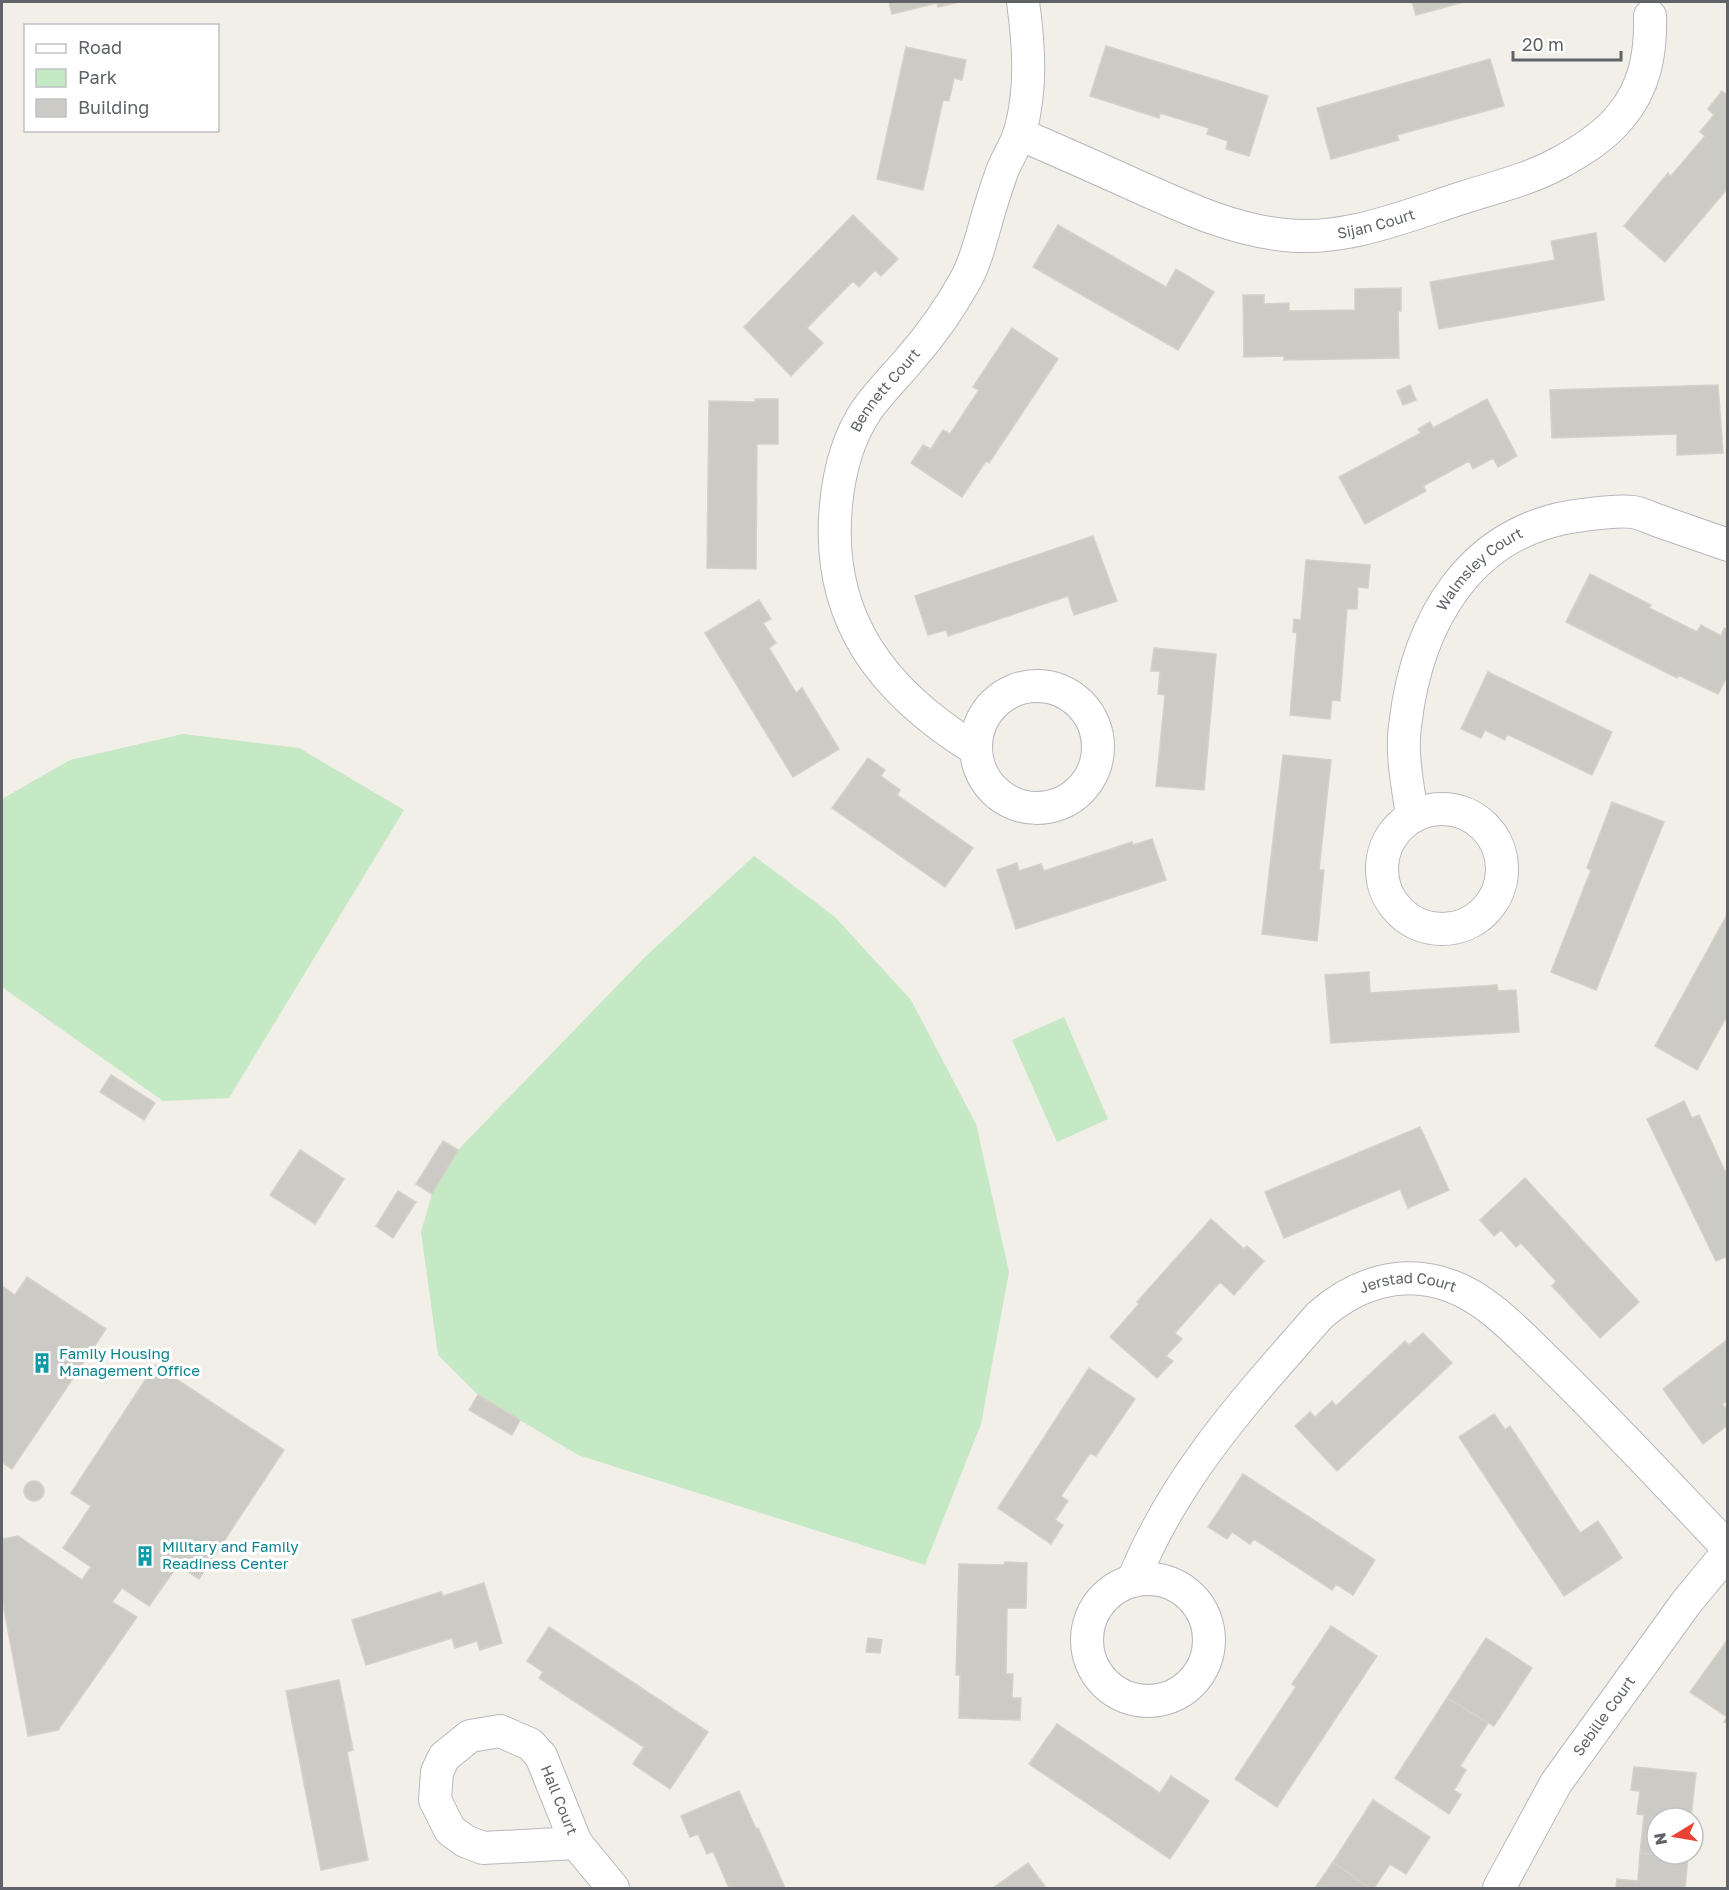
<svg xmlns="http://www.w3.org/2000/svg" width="1729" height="1890" font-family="'Golos Text',sans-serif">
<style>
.green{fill:#c5e8c5}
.building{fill:#cccac5;stroke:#d6d1c6;stroke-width:1.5}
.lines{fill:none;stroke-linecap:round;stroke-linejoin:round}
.street-casing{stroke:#b5b8bc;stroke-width:34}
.street{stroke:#fff;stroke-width:32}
.labels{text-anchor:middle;stroke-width:6;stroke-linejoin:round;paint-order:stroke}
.street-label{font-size:15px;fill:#5f6368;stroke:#fff}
.culture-label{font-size:15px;fill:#0d838f;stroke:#fff;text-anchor:start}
</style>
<rect width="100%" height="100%" fill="#f1efe8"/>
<path class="green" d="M183,734L299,748L404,810L229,1098L163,1101L2,987V799L70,760Z
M754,856L835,917L911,1000L976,1124L1009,1272L981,1424L925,1565L578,1455L478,1395L438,1355L421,1232L432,1194L458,1150L645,957Z
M1064,1017L1108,1119L1057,1142L1012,1040Z"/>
<path class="building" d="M889,2H959L938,7L937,3L892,14Z
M1412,2H1464L1416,15Z
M1106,46L1268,96L1249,156L1226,149L1228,141L1207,134L1209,128L1160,113L1159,118L1090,96Z
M906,47L966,60L962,80L954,78L949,101L943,100L923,190L877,179Z
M1490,59L1504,106L1397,135L1399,140L1331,159L1317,108Z
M1722,91L1728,96V188L1665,262L1624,226L1668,173L1671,176L1705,136L1700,132L1714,115L1708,109Z
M853,215L898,259L881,276L875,270L859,287L853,281L807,328L823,343L791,376L744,327Z
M1058,225L1166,287L1176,269L1214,292L1178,350L1033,267Z
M1596,233L1604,300L1439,329L1430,282L1555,260L1551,241Z
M1401,288V311H1398L1399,358L1284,360V356L1244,357L1243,295H1264V304L1289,303V311L1355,310V289Z
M1012,328L1058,359L989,463L986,461L962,497L911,463L923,445L931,449L943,430L950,434L979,390L973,387Z
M1410,385L1416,400L1403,405L1397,391Z
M1718,385L1723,453L1677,455V434L1552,438L1550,390Z
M755,399H778V444H757L756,569L707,568L709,401L756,402Z
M1487,399L1517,456L1498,467L1493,458L1473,469L1469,461L1423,486L1426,491L1365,524L1339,477L1421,433L1418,429L1430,422L1433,428Z
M1093,536L1117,601L1074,615L1068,596L948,636L946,630L928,635L915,596Z
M1306,560L1370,565L1368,588L1358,587L1357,609H1347L1340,701L1332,700L1330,719L1290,715L1297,633L1293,632L1294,619L1301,620Z
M1590,574L1651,605L1649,608L1697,632L1701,625L1721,636L1724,628L1728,630V675L1718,694L1678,675L1677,678L1566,622Z
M759,600L771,619L763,623L776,643L769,648L796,693L802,688L839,749L793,777L705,633Z
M1154,648L1216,654L1204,790L1156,786L1165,695L1158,694L1160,671H1151Z
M1488,672L1612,732L1592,775L1507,734L1505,740L1485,730L1481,738L1461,729Z
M1283,755L1331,760L1319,870H1324L1317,941L1262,934Z
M868,758L885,770L881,776L900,790L897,795L973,848L945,887L832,808Z
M1612,802L1664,822L1596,990L1551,972L1591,870L1587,868Z
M1152,839L1166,880L1016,929L997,870L1017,863L1019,871L1041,864L1044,871L1132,842L1133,845Z
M1728,913V1014L1697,1070L1655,1046Z
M1369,972L1370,993L1497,985L1498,991L1516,990L1519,1032L1331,1043L1325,975Z
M111,1075L155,1103L144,1120L100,1092Z
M1684,1101L1692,1118L1699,1115L1728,1178V1256L1716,1261L1647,1119Z
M1420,1127L1449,1190L1408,1208L1400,1189L1284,1238L1265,1192Z
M443,1141L458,1150L432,1194L416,1184Z
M300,1150L344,1179L315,1224L270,1195Z
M1525,1178L1639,1302L1600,1338L1552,1286L1556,1281L1521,1243L1516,1247L1501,1230L1494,1236L1480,1220Z
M398,1191L416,1202L393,1238L376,1226Z
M1211,1219L1244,1249L1247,1246L1264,1261L1234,1295L1220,1282L1175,1333L1182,1339L1166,1356L1173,1361L1157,1378L1110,1337L1139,1304L1137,1302Z
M27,1277L106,1329L12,1469L2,1462V1286L15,1295Z
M1423,1333L1452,1363L1337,1471L1295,1426L1310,1412L1315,1417L1332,1401L1336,1406L1405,1341L1409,1345Z
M1728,1339V1400L1722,1404L1728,1411V1425L1703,1444L1663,1389Z
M155,1365L284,1450L199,1579L178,1565L149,1606L122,1588L112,1602L137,1617L58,1730L28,1736L2,1599V1539L18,1536L82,1580L91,1567L63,1548L91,1506L71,1493Z
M1089,1368L1135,1399L1096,1456L1090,1453L1061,1496L1068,1501L1055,1520L1063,1525L1051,1544L998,1508Z
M478,1395L520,1420L512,1435L469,1410Z
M1494,1414L1505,1430L1510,1426L1580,1533L1598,1521L1622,1558L1564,1596L1459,1437Z
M1243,1474L1375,1560L1353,1595L1336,1584L1332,1590L1254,1539L1250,1544L1232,1532L1227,1539L1208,1527Z
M24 1491a10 10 0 1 1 20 0a10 10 0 1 1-20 0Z
M1005,1562L1027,1563L1026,1608H1007L1006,1674H1013L1012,1698H1021L1020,1720L959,1718L960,1675H956L959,1564L1004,1565Z
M484,1583L502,1643L480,1650L477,1641L455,1648L452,1638L366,1665L352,1620L441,1592L443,1596Z
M1331,1626L1377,1656L1277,1807L1235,1779L1296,1687L1292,1684Z
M549,1627L708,1732L670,1789L633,1764L644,1747L539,1678L543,1672L527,1661Z
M868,1638L882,1640L880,1653L866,1652Z
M1486,1638L1532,1668L1494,1726L1447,1698Z
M1726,1642L1728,1643V1724L1724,1722L1727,1717L1690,1692Z
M339,1680L353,1750L347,1752L368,1860L321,1870L286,1691Z
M1447,1698L1488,1723L1460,1766L1466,1770L1454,1790L1461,1795L1449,1814L1395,1778Z
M1057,1724L1160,1793L1171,1776L1209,1801L1170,1859L1029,1764Z
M1634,1767L1696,1773L1691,1818H1657V1854H1688V1857L1640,1853L1644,1815L1637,1814L1640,1791L1631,1790Z
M739,1791L756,1829L758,1828L785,1888H729L713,1851L707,1854L698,1834L690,1837L681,1816Z
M1373,1800L1430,1837L1406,1874L1390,1864L1374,1888H1370L1333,1862Z
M1640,1853L1688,1857L1685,1888H1616L1617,1879L1638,1881Z
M1333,1862L1370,1888H1315Z
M1028,1863L1046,1888H993Z"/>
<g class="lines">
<g class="street-casing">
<g id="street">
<path id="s1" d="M1019,134C1059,151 1099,169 1139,187C1186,208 1233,230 1285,235C1346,242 1408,215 1465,197C1496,187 1530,179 1559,163C1581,151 1604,137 1620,117C1645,88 1651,53 1650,16"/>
<circle cx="1037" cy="747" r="61"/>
<path id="s2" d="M975,749C883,692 825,619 836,505C839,473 848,438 866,411C879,392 896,376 910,359C931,335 950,308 965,281C977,260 983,231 990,208C994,195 998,182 1003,169C1008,157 1016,145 1020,132C1032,89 1029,45 1023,2"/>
<circle cx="1442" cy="869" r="60"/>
<path id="s3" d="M1412,816C1408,786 1401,755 1405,726C1417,621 1470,528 1583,515C1599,513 1617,510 1633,512C1641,513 1650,518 1659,521C1682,529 1705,537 1728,545"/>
<circle cx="1148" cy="1640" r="61"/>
<path id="s4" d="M1133,1581C1174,1477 1248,1397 1320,1315C1357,1283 1403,1268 1451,1286C1487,1299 1517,1332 1544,1358C1607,1419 1667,1484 1728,1548"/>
<path d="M500,1731L530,1744L541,1756L576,1843L483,1848L465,1841L450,1830L435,1800L437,1772L444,1757L470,1736Z"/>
<path d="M576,1843L613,1888"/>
<path id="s5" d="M1499,1888L1556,1783L1686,1603L1728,1552"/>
</g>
</g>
<use href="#street" class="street"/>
</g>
<defs>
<g id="building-bare" transform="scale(1.62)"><path d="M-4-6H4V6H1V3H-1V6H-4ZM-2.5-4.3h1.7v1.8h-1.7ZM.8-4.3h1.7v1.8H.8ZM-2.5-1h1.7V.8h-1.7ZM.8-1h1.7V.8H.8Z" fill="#0f9aa8" stroke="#fff" stroke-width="2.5" paint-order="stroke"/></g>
</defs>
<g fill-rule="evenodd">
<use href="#building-bare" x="42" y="1363"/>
<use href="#building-bare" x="145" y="1556"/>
</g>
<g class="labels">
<g class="street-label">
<text dy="5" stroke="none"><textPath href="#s1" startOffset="378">Sijan Court</textPath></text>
<text dy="5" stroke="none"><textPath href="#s2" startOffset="426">Bennett Court</textPath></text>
<text dy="5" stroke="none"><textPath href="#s3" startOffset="270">Walmsley Court</textPath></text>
<text dy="5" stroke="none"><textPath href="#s4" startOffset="424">Jerstad Court</textPath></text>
<text dy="5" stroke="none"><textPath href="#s5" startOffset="202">Sebille Court</textPath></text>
<text transform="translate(559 1800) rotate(68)" y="5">Hall Court</text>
</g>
<g class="culture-label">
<text x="59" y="1359">Family Housing<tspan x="59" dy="17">Management Office</tspan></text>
<text x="162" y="1552">Military and Family<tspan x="162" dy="17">Readiness Center</tspan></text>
</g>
</g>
<rect width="1729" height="1890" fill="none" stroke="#5f6368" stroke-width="6"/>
<rect x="24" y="24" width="195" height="108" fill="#ffffff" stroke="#bfc1c3" stroke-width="1.5"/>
<rect x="36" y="44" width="30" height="9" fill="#ffffff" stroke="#bfc1c3" stroke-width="1.5"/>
<text x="78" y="54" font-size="18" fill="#5f6368">Road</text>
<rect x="36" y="69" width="30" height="18" fill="#c5e8c5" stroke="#bfc1c3" stroke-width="1.5"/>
<text x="78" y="84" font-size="18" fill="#5f6368">Park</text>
<rect x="36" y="99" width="30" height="18" fill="#cccac5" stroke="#bfc1c3" stroke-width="1.5"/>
<text x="78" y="114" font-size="18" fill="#5f6368">Building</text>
<g transform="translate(1675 1836) rotate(259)"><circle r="28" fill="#ffffff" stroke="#bfc1c3" stroke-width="1.5"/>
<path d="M0-4.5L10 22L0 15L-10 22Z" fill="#ea4335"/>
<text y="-9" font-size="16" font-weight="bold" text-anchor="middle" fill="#5f6368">N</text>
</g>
<path d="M1513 51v9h108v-9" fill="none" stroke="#5f6368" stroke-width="3"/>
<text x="1522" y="51" font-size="18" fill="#5f6368" stroke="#ffffff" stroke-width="4.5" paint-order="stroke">20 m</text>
</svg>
